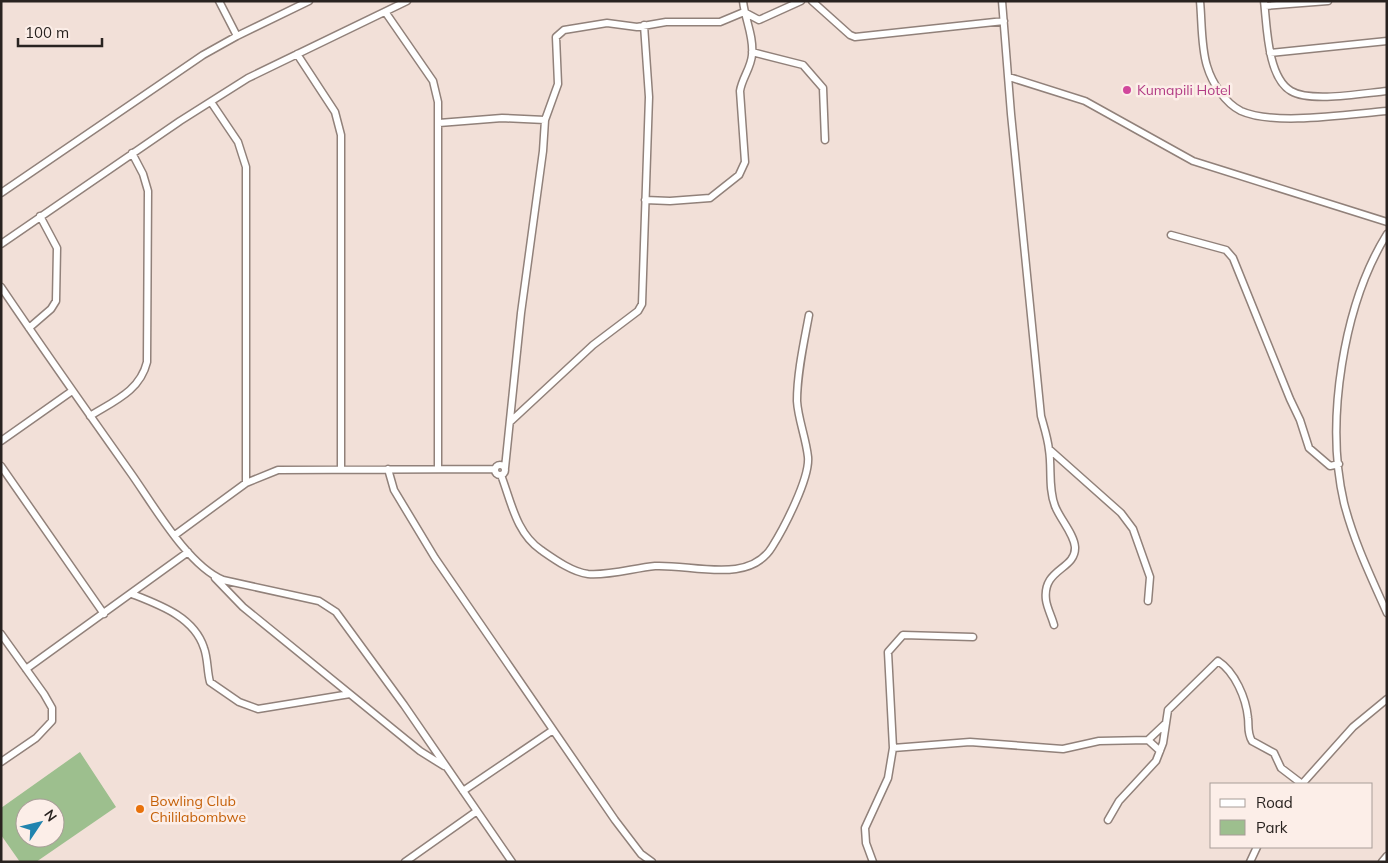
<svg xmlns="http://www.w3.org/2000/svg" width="1388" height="863" font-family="Mulish,sans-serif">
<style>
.green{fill:#9dbf8e;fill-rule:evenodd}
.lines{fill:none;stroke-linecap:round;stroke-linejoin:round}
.minor-casing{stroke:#91817a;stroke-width:9}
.minor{stroke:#fff;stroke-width:6}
.hotel-dot{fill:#d1479c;stroke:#fceee8;stroke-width:2}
.food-dot{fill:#e8710a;stroke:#fceee8;stroke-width:2}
.labels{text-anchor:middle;stroke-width:5;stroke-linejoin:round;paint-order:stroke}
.hotel-label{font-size:14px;fill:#b23c85;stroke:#fceee8;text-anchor:start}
.food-label{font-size:14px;fill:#c56008;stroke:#fceee8;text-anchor:start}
</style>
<rect width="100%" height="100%" fill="#f2e0d8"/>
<path class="green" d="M80,752L116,807L36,862H20L1,835V808ZM25,808H55V838H25Z"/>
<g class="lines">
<g class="minor-casing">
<path id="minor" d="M219,1L237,36
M812,1L850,35L855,37L1004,21
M1002,1L1011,114L1041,416C1044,427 1048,439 1049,450C1052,468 1048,488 1055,506C1060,519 1074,534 1075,547C1076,570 1042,568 1046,600C1047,608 1052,617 1054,625
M1200,1C1202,22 1201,47 1207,66C1212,83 1225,103 1241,111C1274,126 1350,114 1387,111
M1264,1C1267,25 1267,77 1291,91C1311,103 1364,93 1387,91
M1265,6L1328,1
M744,12L759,20L801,1
M386,13L433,81L438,102V469
M752,52L803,65L823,88L825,140
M1270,53L1387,41
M297,54L335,112L341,135V468
M1009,77L1085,101L1193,161L1387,222
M211,102L238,142L246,167V483
M439,123L502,118L545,120
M1,193L203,55L237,36L309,1
M645,200L670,201L710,198L739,175L745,162L740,91C742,78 751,68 752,55C754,36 745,20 743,1
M1387,234C1343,305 1325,422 1344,503C1354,542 1371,577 1387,613
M1171,235L1226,250L1233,258L1290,399L1300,420L1309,448L1330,466L1339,464
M1,244L180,121L248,78L407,1
M1,287C43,349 86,410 130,472C153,504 187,565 223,580L319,601L336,612L404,705L512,862
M29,328L51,309L56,301L57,248L40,216
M90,416C114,401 140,391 147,362L148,191L143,174L132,153
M510,422L593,345L638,311L642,304L649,97L644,25
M1,441L72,391
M1049,449L1121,513L1133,529L1150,577L1148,601
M495 470a5 5 0 1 1 10 0a5 5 0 1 1-10 0Z
M1,466L104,614
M505,468L521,313L543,151L545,120L558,84L556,37L564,30L607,23L637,27L666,22H720L744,12
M388,469L394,490L435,558L615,820L641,854L652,862
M501,475C511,501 516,533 541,550C554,559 572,572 588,574C608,576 634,568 655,566C691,564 749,585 772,547C784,528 810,478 808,457C806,438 798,419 797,401C797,373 804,342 809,315
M175,535L246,483L278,470L495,469
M215,578L243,607L350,694
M132,594C160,605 194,617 204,648C208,659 207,671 210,682L239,702L258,709L350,694L420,751L444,766
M1,634L44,694L52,708V721L36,738L1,762
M26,669L188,552
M1148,740L1160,751
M893,748L970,742L1063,749L1099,741L1148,740L1166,723
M1302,784L1353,727L1387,699
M463,791L553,730
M1108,820L1119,801L1156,761L1163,743L1168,710L1218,661C1235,672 1246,698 1248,718C1249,726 1247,733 1252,741L1274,753L1281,768L1302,784
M405,862L477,811
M873,862L866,843L865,828L888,778L893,748L888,652L903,635L973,637
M1250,862L1257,847
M1382,862L1387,856"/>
</g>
<use href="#minor" class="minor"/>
</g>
<circle class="hotel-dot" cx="1127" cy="90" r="5"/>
<circle class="food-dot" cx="140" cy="809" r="5"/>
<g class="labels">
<g class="hotel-label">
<text x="1137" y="95">Kumapili Hotel</text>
</g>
<g class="food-label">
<text x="150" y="806">Bowling Club<tspan x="150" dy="16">Chililabombwe</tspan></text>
</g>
</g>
<rect width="1388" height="863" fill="none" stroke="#292320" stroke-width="5"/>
<rect x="1210" y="783" width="162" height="65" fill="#fceee8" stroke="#a89d98"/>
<rect x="1220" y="799" width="25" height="8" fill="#ffffff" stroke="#a89d98"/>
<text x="1256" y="808" font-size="15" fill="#292320">Road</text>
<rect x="1220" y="820" width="25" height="15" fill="#9dbf8e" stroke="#a89d98"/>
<text x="1256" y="833" font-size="15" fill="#292320">Park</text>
<g transform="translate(40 823) rotate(55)"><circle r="24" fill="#fceee8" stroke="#a89d98"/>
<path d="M0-4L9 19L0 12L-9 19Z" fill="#2184af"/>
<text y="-8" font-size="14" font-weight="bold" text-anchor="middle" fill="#292320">N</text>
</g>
<path d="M18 38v8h84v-8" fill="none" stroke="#292320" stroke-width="2.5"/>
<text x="25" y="38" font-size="15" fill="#292320" stroke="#fceee8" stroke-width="4" paint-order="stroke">100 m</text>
</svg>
